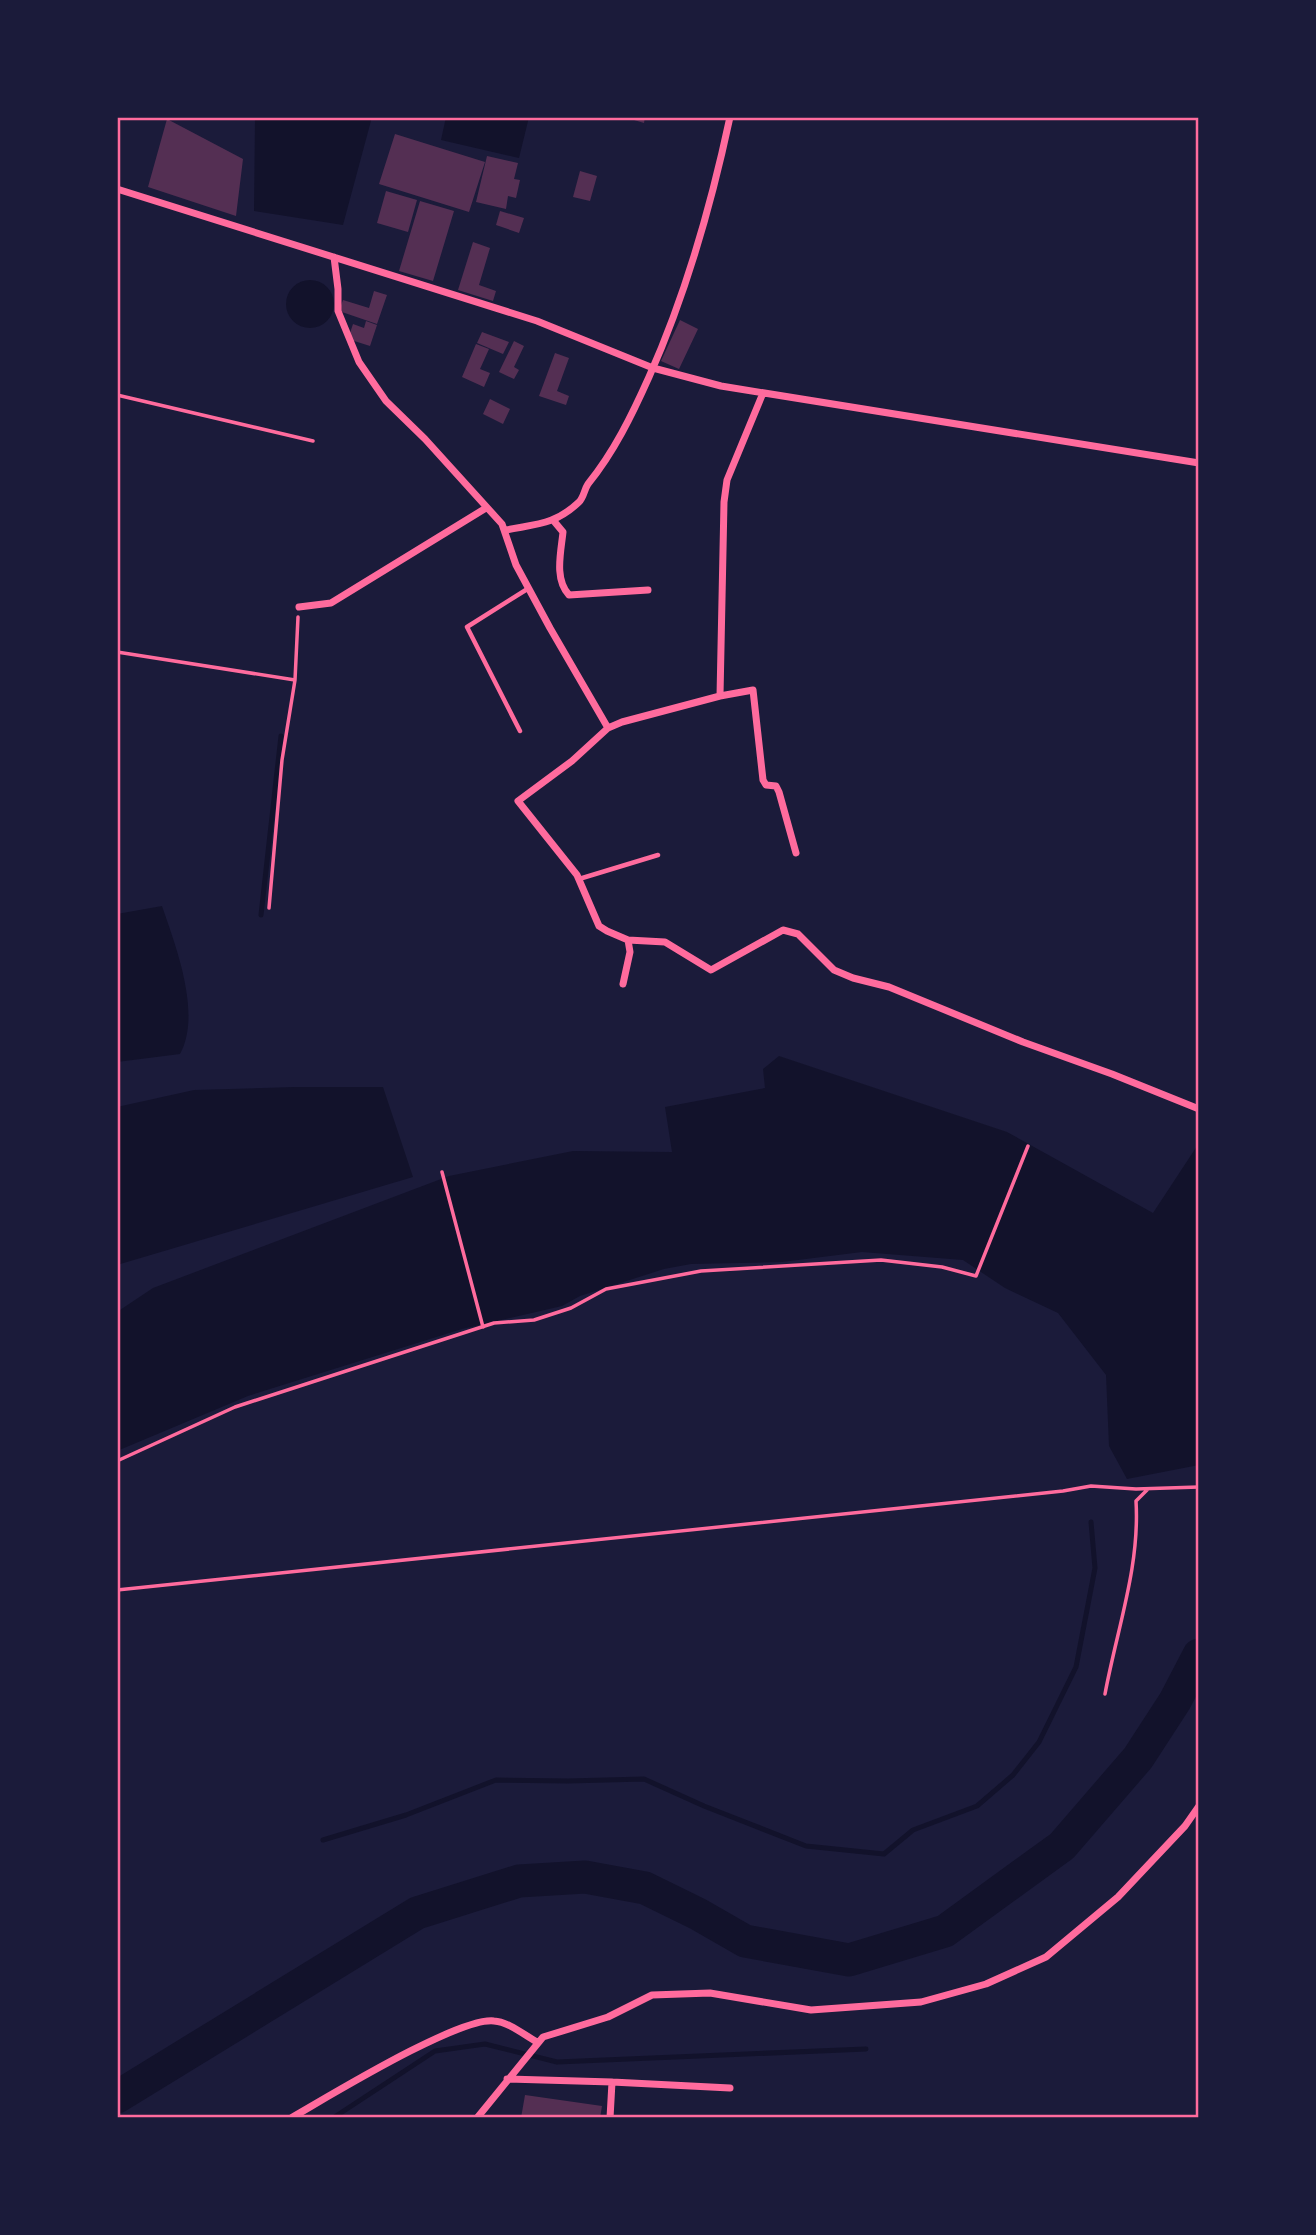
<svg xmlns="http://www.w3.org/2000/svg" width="1316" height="2235" font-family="Spectral,serif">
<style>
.water{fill:#12122b}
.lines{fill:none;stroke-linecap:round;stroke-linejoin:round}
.stream{stroke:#12122b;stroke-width:5}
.river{stroke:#12122b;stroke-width:33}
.building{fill:#542f53}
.path{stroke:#ff6b9d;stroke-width:3.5}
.service{stroke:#ff6b9d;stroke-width:4.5}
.minor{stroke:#ff6b9d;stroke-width:7}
.neatline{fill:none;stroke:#ff6b9d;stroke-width:2.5}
</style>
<rect width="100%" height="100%" fill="#1b1b3a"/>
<path class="water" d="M255,117H372L343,225L254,211Z
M446,117H529L519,158L441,140Z
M286 304a24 24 0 1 1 48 0a24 24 0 1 1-48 0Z
M162,906C176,947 202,1014 180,1054L117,1062V914Z
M779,1056L1007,1132L1153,1213L1199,1143V1465L1127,1479L1109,1446L1106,1375L1058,1313L1005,1288L963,1260L862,1252L782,1262L691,1264L664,1269L580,1296L562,1306L462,1329L248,1396L117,1451V1312L153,1288L449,1176L573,1151L672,1152L665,1107L765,1088L763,1069Z
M294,1087H383L413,1177L117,1265V1107L194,1090Z"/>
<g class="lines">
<path class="stream" d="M261,915L281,736
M323,1840L406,1815L496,1780L568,1781L644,1779L704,1806L806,1846L884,1854L913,1830L977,1806L1013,1775L1039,1742L1076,1667L1095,1568L1091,1522
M333,2118L435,2051L485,2044L557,2062L866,2049"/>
<path class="river" d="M117,2097L417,1913L519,1881L585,1877L645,1888L698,1914L745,1941L849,1960L945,1931L1062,1846L1138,1758L1175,1701L1199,1655"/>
</g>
<path class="building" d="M624,117H645L644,123Z
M167,119L243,159L236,216L148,187Z
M395,134L485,162L469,212L379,184Z
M487,156L518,163L514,179L520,180L516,198L508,196L506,209L476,202Z
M580,171L597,176L590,201L573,197Z
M386,191L417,200L408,232L377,223Z
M420,201L454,211L433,281L399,271Z
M500,211L524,218L519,233L496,225Z
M473,242L490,248L479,285L496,291L493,301L458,290Z
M374,291L387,295L377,324L339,311L343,300L369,308Z
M680,320L698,329L679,369L661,361Z
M366,321L377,325L370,346L348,339L353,324L364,328Z
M482,332L509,342L503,354L477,343Z
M514,341L524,346L514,367L519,370L514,379L499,372Z
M476,344L489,349L480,369L490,373L484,387L462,377Z
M555,353L569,358L557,391L569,396L566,405L539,396Z
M490,399L510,409L503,424L483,414Z
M525,2095L602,2106L600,2118H521Z"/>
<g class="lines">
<path class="path" d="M117,395L313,441
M117,652L295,680L298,617
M269,908L282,760L295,680
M442,1172L483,1327
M117,1461L235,1407L494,1323L534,1320L571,1308L606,1289L701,1271L881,1260L942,1267L976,1276L1028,1146
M117,1590L1063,1491L1091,1486L1136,1489L1199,1487
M1105,1694C1117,1629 1140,1567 1136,1501L1148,1489"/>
<path class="service" d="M520,731L467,627L529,588
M579,879L658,855"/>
<path class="minor" d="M117,189L537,321L653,368L721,386L1199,463
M334,257L338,289V311L359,362L386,401L425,439L502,524L516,565L550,628L608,728
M553,520L563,532C561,552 554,579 569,595L648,590
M506,530C536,524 555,525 579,502C584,497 584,490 588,484C614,452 632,415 649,377C686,294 711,206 730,117
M299,607L331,603L486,508
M720,696L724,502L727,480L763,393
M628,940L665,942L711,970L783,930L798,934L834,970L853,978L889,987L1023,1042L1112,1074L1199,1109
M623,984L630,952L628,940L607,931L599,926L577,875L518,801L572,761L608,728L622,722L720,696L753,690L763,780L766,785L776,786L779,792L796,853
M507,2079L612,2082L730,2088
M291,2118C328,2097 458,2017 494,2021C509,2022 524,2035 537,2042
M477,2118L543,2037L608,2017L652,1995L710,1993L811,2010L921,2002L986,1984L1046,1957L1118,1897L1185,1826L1199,1806
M610,2118L612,2082"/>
</g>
<rect width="1316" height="2235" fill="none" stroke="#1b1b3a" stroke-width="238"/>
<rect x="119" y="119" width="1078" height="1997" class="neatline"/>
</svg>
